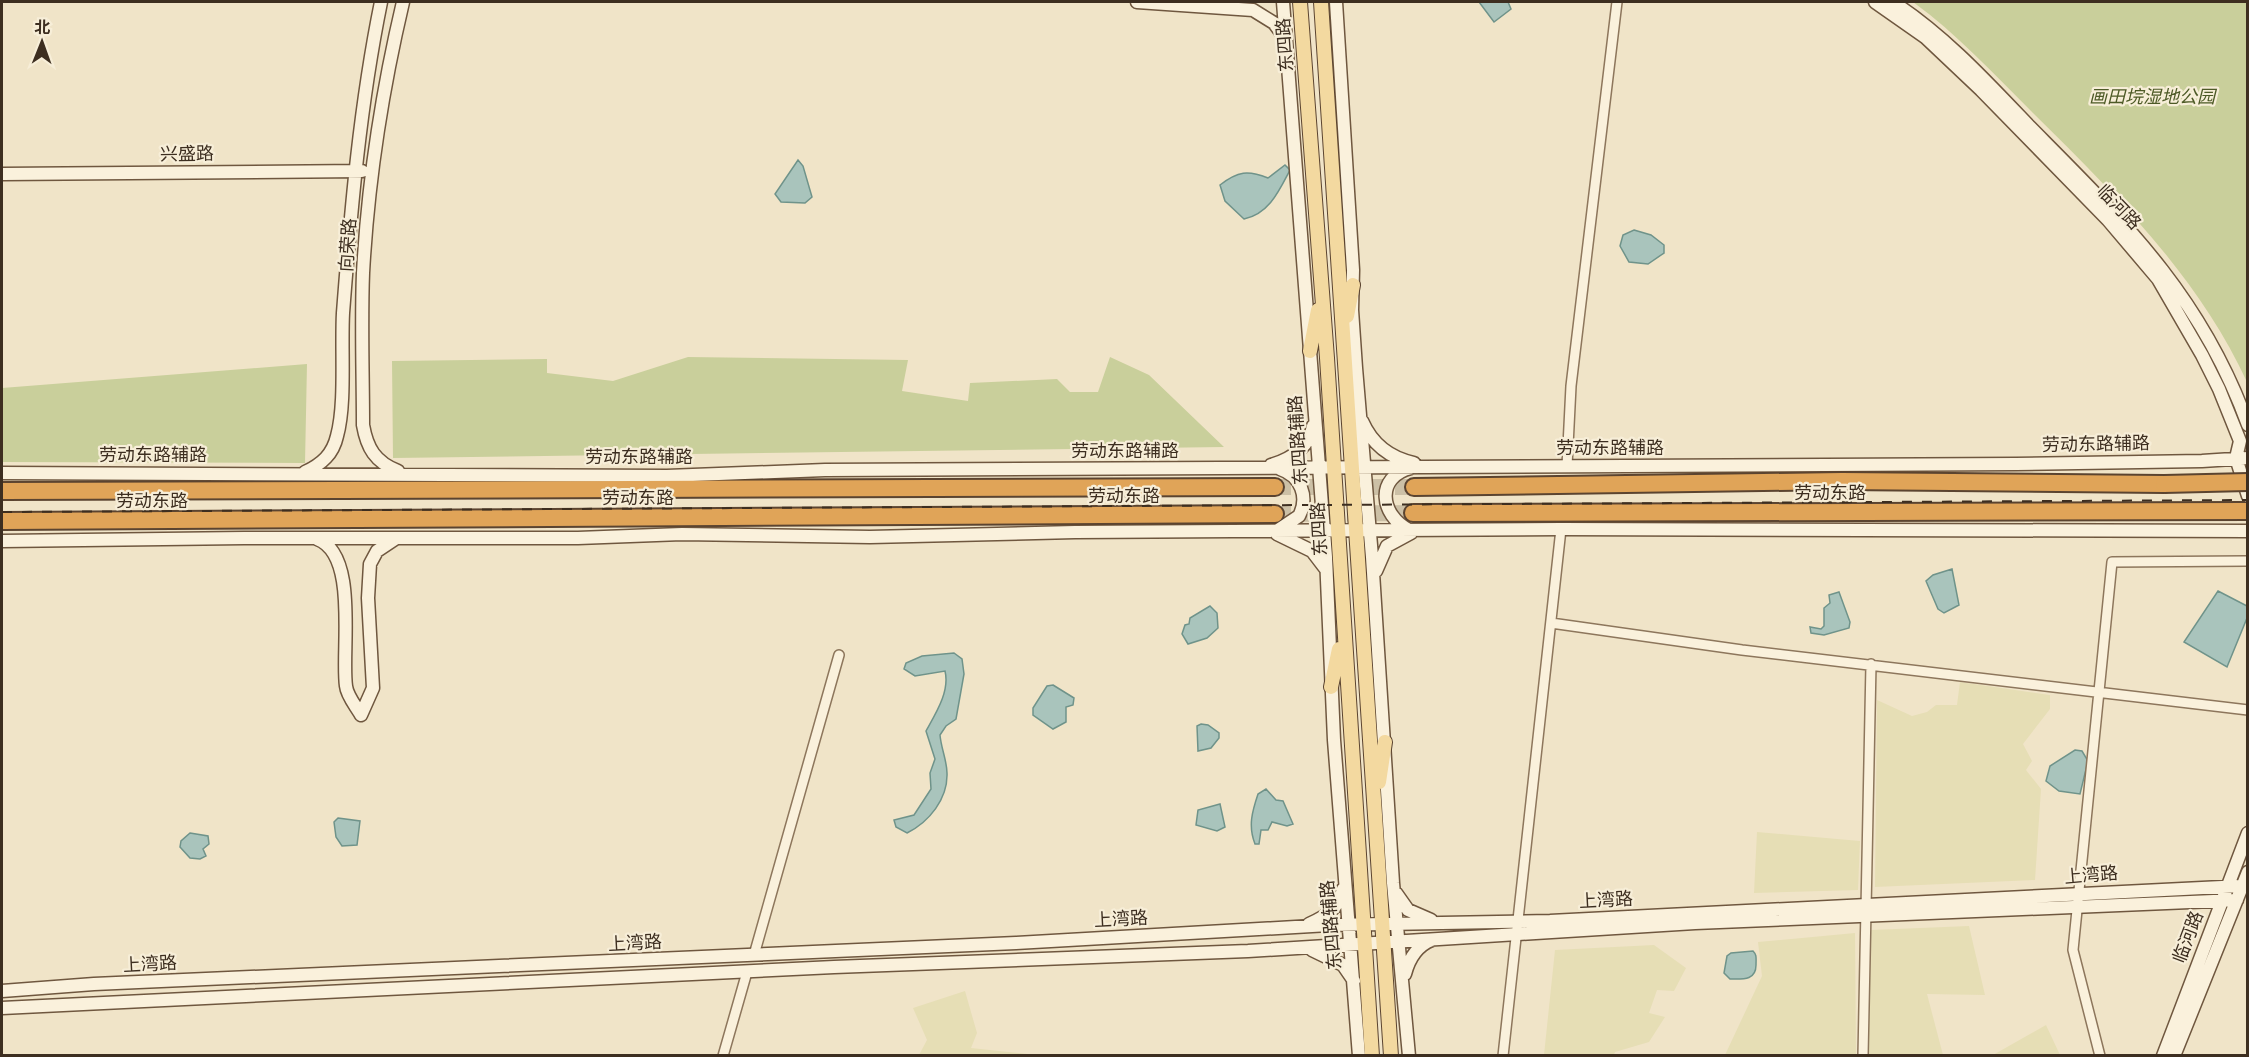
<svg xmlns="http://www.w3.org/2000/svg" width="2249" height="1057" font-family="'Noto Serif','Noto Sans SC',serif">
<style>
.farmland{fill:#e6deb5}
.green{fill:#c9cf9b}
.water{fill:#a9c4bc;stroke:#6f938a;stroke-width:1.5}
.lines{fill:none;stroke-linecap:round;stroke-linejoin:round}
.highway-tunnel{stroke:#ccc0a6;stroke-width:16;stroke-dasharray:16 8;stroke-linecap:butt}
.street-casing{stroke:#8d765c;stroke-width:12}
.secondary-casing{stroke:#6f573f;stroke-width:15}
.primary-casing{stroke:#5b4430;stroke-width:16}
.highway-casing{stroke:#5b4430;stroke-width:20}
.street{stroke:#faf1dc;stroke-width:9}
.secondary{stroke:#faf1dc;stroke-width:12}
.primary{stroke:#f3d9a0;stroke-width:14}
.highway{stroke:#e0a458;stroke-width:16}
.rail{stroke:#3d2e20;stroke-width:2;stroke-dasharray:10 10;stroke-linecap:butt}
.highway-bridge-casing{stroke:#5b4430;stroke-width:20;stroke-linecap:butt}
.highway-bridge{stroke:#e0a458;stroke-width:16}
.labels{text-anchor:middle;stroke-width:4.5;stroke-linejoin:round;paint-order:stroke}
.street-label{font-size:18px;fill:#3d2e20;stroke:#f7eed8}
.park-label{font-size:18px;font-style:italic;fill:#4d5a26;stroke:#f7eed8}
</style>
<rect width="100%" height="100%" fill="#f0e4c8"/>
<path class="farmland" d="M1960,682L2050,695V709L2023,744L2032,761L2026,770L2041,789L2035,880L1875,887L1877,700L1912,716L1927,712L1936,705H1957Z
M1757,832L1860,841L1858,890L1754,893Z
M1969,926L1985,995L1927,994L1943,1055L1866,1056L1871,930Z
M1855,933L1856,1055H1725L1762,976L1758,942Z
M1654,945L1686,968L1674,991L1657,990L1649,1013L1665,1017L1649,1042L1615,1052L1614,1055H1544L1555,950Z
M965,991L977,1033L971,1048L1037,1055H919L927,1040L913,1008Z
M2046,1025L2060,1055H1993Z"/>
<path class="green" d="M1913,2H2247V382C2198,276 2115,194 2033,113C1994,74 1957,34 1913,2Z
M688,357L908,360L902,391L968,401L970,383L1057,379L1070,392H1098L1110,357L1149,375L1224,447L393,458L392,361L547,359V373L613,381Z
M307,364L305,463L2,462V388Z"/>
<path class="water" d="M1479,2H1508L1511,9L1494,22Z
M798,160L803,166L812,197L805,203L781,202L775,194Z
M1285,165L1290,170C1279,191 1269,214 1244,219L1225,201L1220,185C1238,171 1248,170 1268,178Z
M1634,230L1651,235L1664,245V253L1648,264L1629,262L1620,246L1623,235Z
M1952,569L1959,605L1944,613L1938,609L1926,581L1933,575Z
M2218,591L2247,606V618L2227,667L2184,642Z
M1839,592L1850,622L1849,628L1824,635L1811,633L1810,627L1821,629L1824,626V608L1830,603L1829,595Z
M1210,606L1217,613L1218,628L1207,638L1188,644L1182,634L1185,625L1189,624L1190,618Z
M954,653L962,659L964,674L956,719L946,726L940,735C941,748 947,761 947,773C948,799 929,822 907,833L896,827L894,820L914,815L931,789L930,773L935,759L926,731C936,713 950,691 945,671L915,676L904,669L906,663L922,656Z
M1053,685L1074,698L1073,705L1066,707V722L1053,729L1033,715V708L1047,686Z
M1201,724L1208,725L1219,733V738L1211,748L1198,751L1197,726Z
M2075,750L2082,751L2088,761L2080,794L2059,791L2046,781L2050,766Z
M1266,789L1276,800L1283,801L1293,824L1287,826L1272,822L1268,830H1261L1259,844H1255C1248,826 1252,812 1258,794Z
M1220,804L1225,827L1217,831L1196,825L1198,810Z
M338,818L360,821L357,845L342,846L336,837L334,822Z
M190,833L208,836L209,844L203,849L206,856L200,859L190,858L180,847L181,841Z
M1753,951C1757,955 1756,958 1756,965C1756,981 1742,979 1730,979L1724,973L1727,956L1731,953Z"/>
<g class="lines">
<path class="highway-tunnel" d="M1275,487H1414
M1275,514L1413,513"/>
<g class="street-casing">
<path id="street" d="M1567,466L1571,386L1617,2
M1551,623L1742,650L2248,710
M754,955L839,655
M723,1056L747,972
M1503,1056L1561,529
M1863,1056L1871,664
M2100,1056L2073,950L2112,562L2246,561"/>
</g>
<g class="secondary-casing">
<path id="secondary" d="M1137,2L1253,10L1274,23L1285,38
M1283,2L1326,557L1334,740L1359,1056
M1336,2L1353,270L1352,310L1356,368L1372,557L1393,883L1409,1056
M1875,2L1925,37L1981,90L2108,220L2158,279L2202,355L2219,389L2240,441L2236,458L2248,496
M1893,2C1945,36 1987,82 2030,127C2124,222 2201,295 2248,425
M2,174L362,171
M1362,421C1372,444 1390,458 1414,463
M1271,465C1291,459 1309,448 1313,426
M398,471C375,462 367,448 363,425C363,374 361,324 363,273C368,181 382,91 403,2
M305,472C322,464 333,454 337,436C346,404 341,349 343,313C351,209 360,105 381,2
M2,473L667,476L825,470L2016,464L2202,461L2248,458
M1278,530L1299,516C1309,497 1301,476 1280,469
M1409,530C1380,515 1375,477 1411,468
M1277,534L1312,551L1325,568
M317,539C359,554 341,651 346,686C347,696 356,706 361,715
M2,541L244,538H578L682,534L870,537L1075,532L1561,529L2248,531
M1376,571L1387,546L1411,533
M361,715L373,688L368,598L370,564L377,551L395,539
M1396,893L1408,910L1431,920
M1309,924C1327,916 1339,908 1343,889
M1312,950L1343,965L1354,981
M1405,974C1409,959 1416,946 1432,940
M2,991L94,984L1016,943L1329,925L1550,921L2242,886
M2,1008L834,967L1248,951L1695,923L2237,900
M2163,1056L2248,833
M2174,1056L2248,872"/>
</g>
<g class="primary-casing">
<path id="primary" d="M1300,2L1327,358L1372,1056
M1321,2L1391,1056
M1347,316L1353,285
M1310,351L1318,310
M1331,687L1339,649
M1379,782L1385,742"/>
</g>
<g class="highway-casing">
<path id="highway" d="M1414,487L1842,481L2164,484
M2,491L1275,487
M1413,513L2248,511
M2,521L1275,514"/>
</g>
<use href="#street" class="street"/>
<use href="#secondary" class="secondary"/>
<use href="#primary" class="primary"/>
<use href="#highway" class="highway"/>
<path class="rail" d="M2,512L2248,500"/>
<g class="highway-bridge-casing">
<path id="highway-bridge" d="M2164,484L2248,482"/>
</g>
<use href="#highway-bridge" class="highway-bridge"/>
</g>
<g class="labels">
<g class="street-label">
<text transform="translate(1285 45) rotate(-94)" y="6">东四路</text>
<text transform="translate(187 154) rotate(-1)" y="6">兴盛路</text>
<text transform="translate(2119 207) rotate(46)" y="6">临河路</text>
<text transform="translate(348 245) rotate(-86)" y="6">向荣路</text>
<text transform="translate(1298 440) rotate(-94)" y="6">东四路辅路</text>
<text transform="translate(2096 444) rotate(-1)" y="6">劳动东路辅路</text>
<text x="1610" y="454">劳动东路辅路</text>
<text x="1125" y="457">劳动东路辅路</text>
<text x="153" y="461">劳动东路辅路</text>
<text x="639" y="463">劳动东路辅路</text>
<text x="1830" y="499">劳动东路</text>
<text x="1124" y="502">劳动东路</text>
<text x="638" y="504">劳动东路</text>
<text x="152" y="507">劳动东路</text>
<text transform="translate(1319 529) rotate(-93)" y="6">东四路</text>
<text transform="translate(2091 875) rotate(-5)" y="6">上湾路</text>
<text transform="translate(1606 900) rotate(-3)" y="6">上湾路</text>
<text transform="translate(1121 919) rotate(-3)" y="6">上湾路</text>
<text transform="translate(1331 925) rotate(-95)" y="6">东四路辅路</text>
<text transform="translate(2188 937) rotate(-69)" y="6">临河路</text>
<text transform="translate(635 943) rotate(-3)" y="6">上湾路</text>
<text transform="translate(150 964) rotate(-3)" y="6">上湾路</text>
</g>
<g class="park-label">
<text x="2152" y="103">画田垸湿地公园</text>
</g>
</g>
<rect width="2249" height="1057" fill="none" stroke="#3d2e20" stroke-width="6"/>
<g transform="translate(42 42) rotate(1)" stroke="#f7eed8" stroke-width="4.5" paint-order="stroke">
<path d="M0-4.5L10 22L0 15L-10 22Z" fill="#3d2e20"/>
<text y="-9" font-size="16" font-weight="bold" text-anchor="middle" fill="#3d2e20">北</text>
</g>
</svg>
